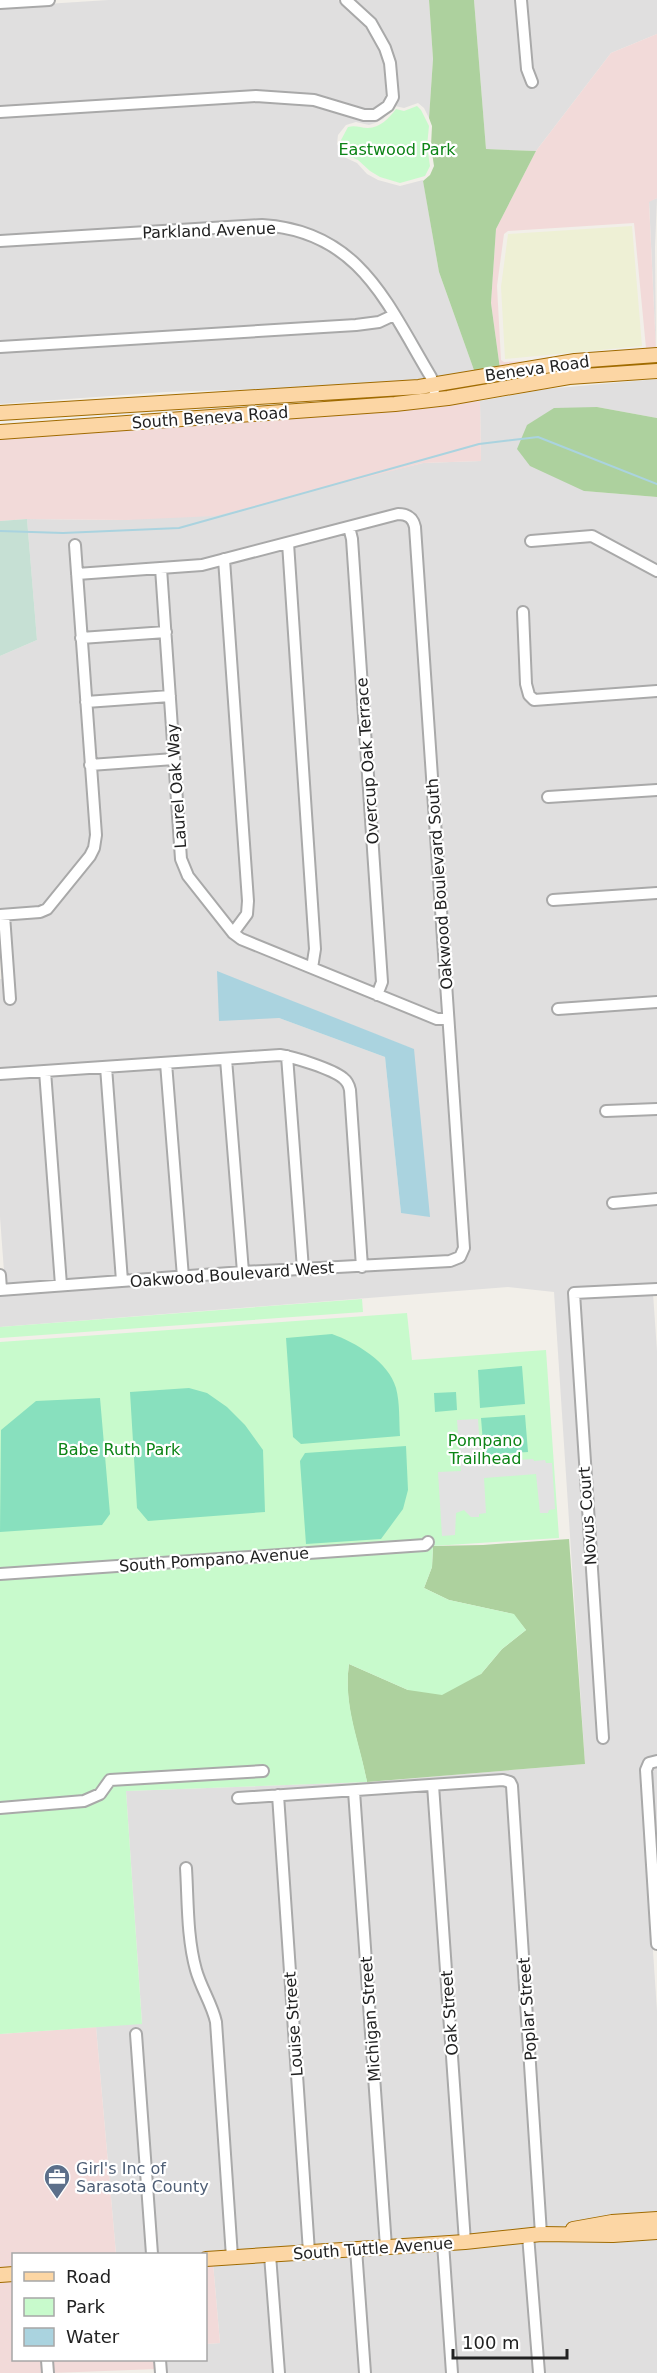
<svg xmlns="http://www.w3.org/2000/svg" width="657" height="2373" font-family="'DejaVu Sans',sans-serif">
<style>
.residential{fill:#e0dfdf;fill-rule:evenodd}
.commercial{fill:#f2dad9}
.farmland{fill:#eef0d5}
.forest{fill:#add19e}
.wetland{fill:#c6e0d4}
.park{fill:#c8facc}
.pitch{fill:#88e0be}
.parking{fill:#e2e2e2}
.water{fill:#aad3df}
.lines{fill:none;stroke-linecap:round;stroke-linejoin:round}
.stream{stroke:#aad3df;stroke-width:2}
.minor-casing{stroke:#a9a9a9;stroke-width:14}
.major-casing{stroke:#a06b00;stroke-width:16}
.minor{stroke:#fff;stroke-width:10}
.major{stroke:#fcd6a4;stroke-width:14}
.labels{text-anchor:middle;stroke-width:4.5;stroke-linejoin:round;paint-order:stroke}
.park-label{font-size:16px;fill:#0c8416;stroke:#fff}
.street-label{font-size:16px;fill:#222;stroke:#fff}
.service-label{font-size:16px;fill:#4e5e75;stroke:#fff;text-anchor:start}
</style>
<rect width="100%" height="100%" fill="#f2efe9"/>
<path class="residential" d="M108,0H338L367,25L380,49L389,89L387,99L377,110L365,111L314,96L256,92L0,108V7Z
M353,0H429L433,59L429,118L424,108L418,103L404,108L395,106L383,119L375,123L369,125L356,122L346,125L338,135L337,144L344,157L357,163L367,174L378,180L400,186L423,180L439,272L475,373L436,379L397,311L372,273L358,259L329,239L291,225L0,237V116L256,100H286L384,116L392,108L397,97L394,62L375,21Z
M474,0H516L523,69L529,87L537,84L531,68L525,0H657V34L611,53L536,151L486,149Z
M657,198L655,247L656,351L649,201Z
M248,230H272L308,238L340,255L365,278L388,314L378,318L356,321L0,343V245Z
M392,321L427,380L299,388L165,392L0,404V351Z
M657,379V418L597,407L584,491L657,497V567L603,536H538L526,538L528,545L588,539L657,576V687L540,697L533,693L530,684L528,608H519L522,691L525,696L536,705L657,695V786L543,794L544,801L657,794V889L549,897L550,905L657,897V998L553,1005L554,1013L657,1006V1105L602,1108L603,1115L657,1113V1195L609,1199L610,1207L657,1203V1285L569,1290L599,1742L608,1741L578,1297L653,1293L657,1351V1757L646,1760L641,1770L657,2011V2215L612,2218L545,2229L516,1786L433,1781L234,1794V1802L273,1799L305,2249L236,2253L220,2022L198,1960L189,1864L181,1865L188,1948L211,2023L227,2254H156L140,2030L131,2031L147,2254H116L96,2027L142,2023L126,1791L367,1782L585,1764L554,1292L508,1287L0,1327V1293L466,1257L468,1254L414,514L409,511L207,560L81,570L79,541H70L91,843L87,854L42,908L0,911V656L37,640L27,519L126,520L311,490L423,463L481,461L480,401L546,389Z
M399,518H404L410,524L444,1015H438L383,993L354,530Z
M345,532L377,981L375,990L317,965L320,949L293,546Z
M284,548L311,949L309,962L239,933L248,919L229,562Z
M220,565L244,901L242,912L233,926L192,874L186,862L166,572Z
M157,572L161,628L85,634L82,578Z
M162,636L165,692L90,698L86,641Z
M166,700L170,756L95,761L90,705Z
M170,764L178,864L185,878L227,935L236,941L444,1023L458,1252L450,1257L366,1262L353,1082L349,1076L304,1057L0,1070V979H4L6,1003L15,1002L9,918L41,916L94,858L95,769ZM217,972L413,1049L401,1213L385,1057L279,1018Z
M283,1060L299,1265L247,1268L231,1063Z
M292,1062L338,1079L345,1086L357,1263L308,1265Z
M222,1063L238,1269L187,1272L171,1066Z
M162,1067L178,1273L126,1277L111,1071Z
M102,1071L117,1278L65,1281L50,1075Z
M41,1076L57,1282L5,1285L0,1217V1078Z
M657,1765V1877L651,1768Z
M503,1784L508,1787L536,2230L469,2237L438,1789Z
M429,1790L460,2238L390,2243L358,1794Z
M350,1795L381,2243L314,2248L282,1799Z
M657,2236V2373H543L532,2238Z
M524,2239L534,2373H457L447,2247Z
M439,2247L448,2373H370L361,2253Z
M352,2253L361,2373H283L275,2259Z
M266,2259L274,2373H166L165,2360H206V2344L220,2343L213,2263Z"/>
<path class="commercial" d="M657,34V198L649,202L656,351L537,359L646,348L634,223L508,231L504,234L497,286L501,360L504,362L524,361L500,369L491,303L496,229L536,151L611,53Z
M480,401L481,461L423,463L215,516L126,520L27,519L0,521V436L237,422Z
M96,2027L116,2254H14L13,2270L0,2271V2034Z
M206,2263H213L220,2343L206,2344Z
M13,2278L14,2360H43L44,2373H0V2279Z
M52,2360H156L157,2369L52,2373Z"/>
<path class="farmland" d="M632,226L642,346L505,359L501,287L508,234Z"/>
<path class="forest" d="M429,0H474L486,149L536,151L496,229L491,303L500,369L475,373L439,272L423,181L430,175L434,166L431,146L432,126L429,118L433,59Z
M597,407L657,418V497L584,491L530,466L517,449L527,425L554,408Z
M569,1539L585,1764L367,1782C359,1741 343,1707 349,1664L408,1690L481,1674L502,1649L526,1630L513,1614L449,1600L424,1588L432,1567L433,1546L483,1545Z"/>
<path class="wetland" d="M27,519L37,640L0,656V521Z"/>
<path class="park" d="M417,106L421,110L429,126L427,146L430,166L425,176L400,183L380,177L370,171L358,160L346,155L341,140L348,127C356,125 360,128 368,128C380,128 389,118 396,109L404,111Z
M362,1299L363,1312L0,1338V1327Z
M407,1313L412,1360L546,1350L559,1538L433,1546L432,1567L424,1588L449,1600L514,1614L526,1630L502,1649L481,1674L442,1695L408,1690L349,1664C343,1706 360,1742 367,1782L126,1791L142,2024L0,2034V1812L65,1807L112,1784L267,1775V1768L108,1774L97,1791L83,1797L0,1804V1578L427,1549L432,1546L0,1574V1342Z"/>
<path class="pitch" d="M332,1334C355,1342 389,1362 396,1388C400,1403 399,1421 400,1436L301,1444L293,1437L286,1338Z
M522,1366L525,1404L480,1408L478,1370Z
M189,1388L207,1393L227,1407L245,1425L263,1450L265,1512L148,1521L137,1508L130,1392Z
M456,1392L457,1410L435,1412L434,1393Z
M100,1398L110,1514L102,1525L0,1532L1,1430L36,1401Z
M525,1415L528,1452L484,1455L481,1418Z
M406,1446L408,1490L403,1509L381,1539L306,1544L300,1461L305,1453Z"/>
<path class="parking" d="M478,1419L481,1462L533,1459L534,1461L545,1460L546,1463H552L555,1509L549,1510L548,1513H540L536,1474L484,1478L486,1513L479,1514V1517H471L464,1510L456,1513L455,1535L442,1536L438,1472L461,1471L457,1420Z"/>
<path class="water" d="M217,971L414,1049L430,1217L401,1213L385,1057L279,1018L219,1021Z"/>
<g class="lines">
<path class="stream" d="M0,531L63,533L179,528L479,444L538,437L657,484"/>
<g class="minor-casing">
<path id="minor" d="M521,0L527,69L532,82
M0,3L49,0
M0,112L256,96L314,100L364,115H375L388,106L393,97L390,63L385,48L371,23L346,0
M0,241L262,225C360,231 387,304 431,377L434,390
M0,347L356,325L379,322L394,315
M349,527L352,539L382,982L377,995
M531,541L592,536L657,571
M288,543L315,949L312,968
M224,559L248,901L247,914L233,933
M161,568L181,859L188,876L233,933L241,939L437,1019H448
M523,612L526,684L529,695L534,700L657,691
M81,638L166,632
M86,702L170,696
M90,765L174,759
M548,797L657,790
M553,900L657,893
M0,915L40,912L47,909L90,856L94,848L96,835L75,545
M4,915L10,999
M558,1009L657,1002
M287,1056L303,1269
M226,1059L243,1272
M166,1063L183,1277
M106,1067L122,1281
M45,1071L61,1285
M0,1074L280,1055C294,1057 332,1069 343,1078C347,1081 349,1085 350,1090L362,1267
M606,1111L657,1109
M613,1203L657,1199
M0,1275L1,1289
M0,1290L243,1272L450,1261L460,1257L464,1248L415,527C413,518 408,514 398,514L202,565L77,574
M0,1574L425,1545L428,1542
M603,1738L574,1293L657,1289
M657,1761L649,1763L646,1770L657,1944
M433,1785L465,2242
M354,1791L386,2247
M278,1795L309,2252
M238,1798L503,1780L510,1782L512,1786L541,2234
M0,1808L84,1801L100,1794L110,1780L263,1771
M186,1868C188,1901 187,1938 196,1970C201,1988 212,2004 216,2022L232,2257
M136,2034L152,2254
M528,2235L539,2373
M443,2243L452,2373
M356,2249L365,2373
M270,2255L279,2373
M47,2360L48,2373
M160,2360L161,2373"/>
</g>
<g class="major-casing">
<path id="major" d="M0,413L419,387L575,361L657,355
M0,432L395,404L448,398L569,377L657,371
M573,2229L612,2222L657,2219
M206,2259L465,2242L541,2234L613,2235L657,2232
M0,2275L14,2274"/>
</g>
<use href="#minor" class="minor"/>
<use href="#major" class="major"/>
</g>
<defs>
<g id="office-pin" transform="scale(1.35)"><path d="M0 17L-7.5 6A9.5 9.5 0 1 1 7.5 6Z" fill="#5c6f8a" stroke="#fff"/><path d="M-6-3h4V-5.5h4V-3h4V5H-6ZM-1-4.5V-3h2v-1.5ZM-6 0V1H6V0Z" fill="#fff"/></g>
</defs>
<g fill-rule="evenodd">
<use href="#office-pin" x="57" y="2177"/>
</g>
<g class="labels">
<g class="park-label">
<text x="397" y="155">Eastwood Park</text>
<text x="485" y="1446">Pompano<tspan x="485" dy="18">Trailhead</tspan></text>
<text x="119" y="1455">Babe Ruth Park</text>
</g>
<g class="street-label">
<text transform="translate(209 230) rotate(-2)" y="6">Parkland Avenue</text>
<text transform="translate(537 368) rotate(-8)" y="6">Beneva Road</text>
<text transform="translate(210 417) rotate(-4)" y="6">South Beneva Road</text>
<text transform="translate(367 761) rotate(-94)" y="6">Overcup Oak Terrace</text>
<text transform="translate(176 786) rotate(-94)" y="6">Laurel Oak Way</text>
<text transform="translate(439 884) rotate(-94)" y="6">Oakwood Boulevard South</text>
<text transform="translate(232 1274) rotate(-4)" y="6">Oakwood Boulevard West</text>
<text transform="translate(587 1516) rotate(-94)" y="6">Novus Court</text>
<text transform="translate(214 1559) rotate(-4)" y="6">South Pompano Avenue</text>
<text transform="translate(527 2009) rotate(-94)" y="6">Poplar Street</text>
<text transform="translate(449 2013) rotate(-94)" y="6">Oak Street</text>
<text transform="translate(370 2019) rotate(-94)" y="6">Michigan Street</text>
<text transform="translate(293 2024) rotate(-94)" y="6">Louise Street</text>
<text transform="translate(373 2248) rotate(-4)" y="6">South Tuttle Avenue</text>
</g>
<g class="service-label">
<text x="76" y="2174">Girl's Inc of<tspan x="76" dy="18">Sarasota County</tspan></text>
</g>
</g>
<rect x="12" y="2253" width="195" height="108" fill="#ffffff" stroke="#a7a7a7" stroke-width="1.5"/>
<rect x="24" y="2272" width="30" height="9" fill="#fcd6a4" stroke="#a7a7a7" stroke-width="1.5"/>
<text x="66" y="2283" font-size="18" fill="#222222">Road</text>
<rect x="24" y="2298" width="30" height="18" fill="#c8facc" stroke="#a7a7a7" stroke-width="1.5"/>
<text x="66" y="2313" font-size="18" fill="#222222">Park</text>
<rect x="24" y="2328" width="30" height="18" fill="#aad3df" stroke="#a7a7a7" stroke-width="1.5"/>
<text x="66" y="2343" font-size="18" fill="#222222">Water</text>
<path d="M453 2349v9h114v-9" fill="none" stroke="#222222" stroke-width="3"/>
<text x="462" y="2349" font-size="18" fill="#222222" stroke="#ffffff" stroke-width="4.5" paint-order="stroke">100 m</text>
</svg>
